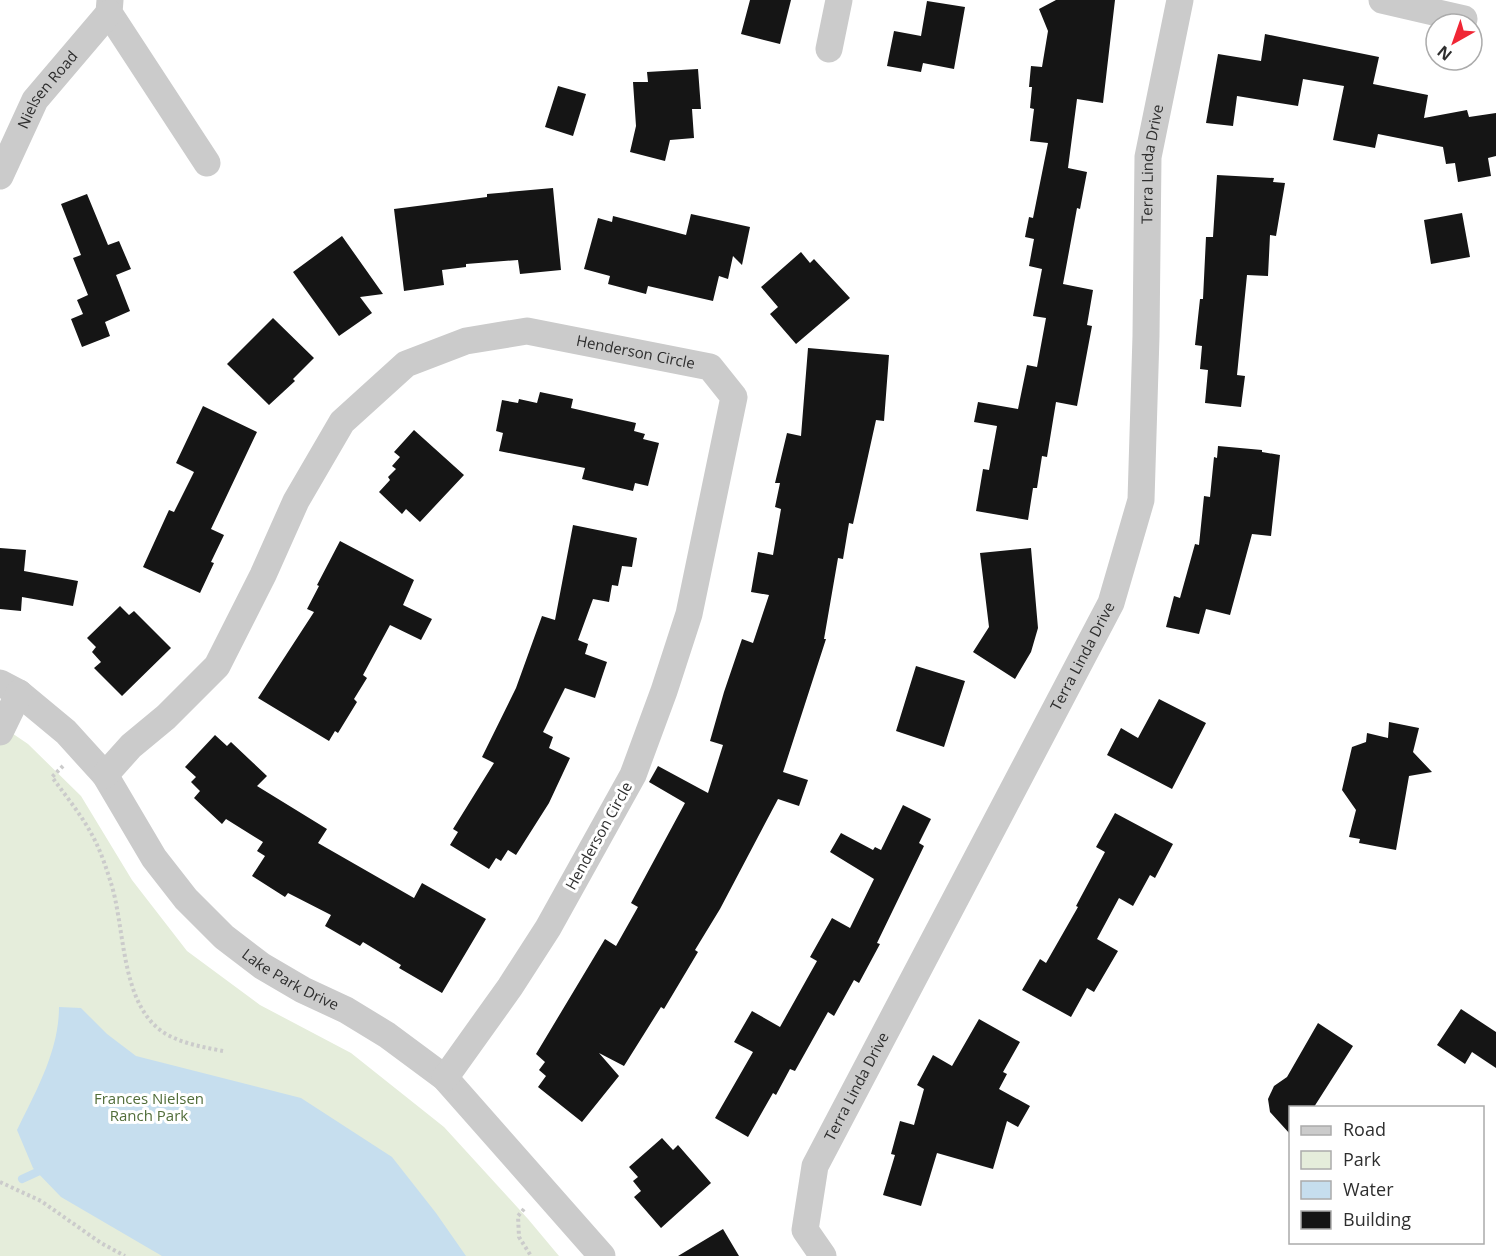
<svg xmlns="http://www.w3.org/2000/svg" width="1496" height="1256" font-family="'Open Sans',sans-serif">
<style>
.green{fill:#e5eddb}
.water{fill:#c6deee}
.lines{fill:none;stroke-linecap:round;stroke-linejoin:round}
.stream{stroke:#c6deee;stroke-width:8}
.building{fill:#151515}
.path{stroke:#cbcbcb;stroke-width:4;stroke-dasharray:3 3;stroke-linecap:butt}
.minor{stroke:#cbcbcb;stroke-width:27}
.labels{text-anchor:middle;stroke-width:6;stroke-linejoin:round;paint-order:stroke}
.street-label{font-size:15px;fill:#2e2e2e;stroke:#fff}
.park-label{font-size:15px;fill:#516d39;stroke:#fff}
</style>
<rect width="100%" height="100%" fill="#fff"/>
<path class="green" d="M0,725L28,744L81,796L132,880L187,951L260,1005L351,1053L444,1127L528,1219L559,1256H0Z"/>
<path class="water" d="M59,1007L81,1008L107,1034L136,1056L301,1098L392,1157L436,1213L466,1256H162L61,1197L33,1168L17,1130C36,1091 59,1051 59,1007Z"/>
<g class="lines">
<path class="stream" d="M22,1179L46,1168"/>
</g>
<path class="building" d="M750,0H791L780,44L741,34Z
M1056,0H1115L1103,103L1077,99L1068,168L1087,172L1080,209L1077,208L1063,284L1093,290L1087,325L1092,326L1077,406L1056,402L1047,457L1042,456L1037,488H1033L1028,520L976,511L983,469L989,470L997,426L974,422L978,402L1018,409L1027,365L1037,367L1046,318L1033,316L1042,269L1029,266L1034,239L1025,237L1029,217L1033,218L1048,143L1030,141L1034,109L1030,108L1032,87H1029L1031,66L1042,67L1048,31L1039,9Z
M927,1L965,7L954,69L923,63L921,72L887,66L894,31L921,36Z
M1265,34L1379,57L1373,84L1428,95L1424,118L1467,110L1469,117L1496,113V156L1488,158L1491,176L1458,182L1455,163L1446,164L1443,147L1378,134L1375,148L1333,140L1344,86L1303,79L1298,106L1237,96L1233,126L1206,123L1218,54L1261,61Z
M698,69L701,109H692L694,138L670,140L665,161L630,152L636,126L633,82H648L647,72Z
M558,86L586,94L573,136L545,127Z
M1217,175L1274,178L1273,182L1285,183L1276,236L1270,235L1268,276L1247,275L1237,375L1245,376L1241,407L1205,403L1208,370L1200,369L1202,346L1195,345L1200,299H1203L1206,237H1213Z
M553,188L561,270L520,274L518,260L466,264V267L442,270L444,285L404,291L394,209L487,197V194Z
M87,194L108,245L119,241L131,269L116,275L130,311L105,322L110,336L82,347L71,319L83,314L77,300L88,295L73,258L81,255L61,204Z
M1462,213L1470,257L1431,264L1424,220Z
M691,214L750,227L742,265L733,256L728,279L719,276L713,301L648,286L646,294L608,284L610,276L584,269L598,218L612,222L613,216L686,235Z
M342,236L383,294L360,297L372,313L339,336L293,272Z
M801,252L810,263L814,259L850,298L796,344L770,314L778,307L761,287Z
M273,318L314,358L293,379L295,381L269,405L227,364Z
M808,348L889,355L884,421L876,420L853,524L849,523L843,559L838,558L824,639H826L783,772L808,780L799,806L778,799L720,909L695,950L698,952L664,1009L661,1007L624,1066L599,1053L619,1076L582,1122L538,1087L546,1076L539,1070L545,1062L536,1054L605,939L616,946L638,907L631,903L685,803L649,782L658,766L708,793L723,745L710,741L724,692L742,639L753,643L769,595L751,592L758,552L773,555L781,509L775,507L780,483H775L787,433L801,436Z
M540,392L573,399L571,408L636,423L634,431L645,434L643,439L659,443L648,486L635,483L633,491L582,479L585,468L499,451L503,433L496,431L502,400L518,403L519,399L537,403Z
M203,406L257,432L211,529L224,535L211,562L214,563L200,593L143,567L169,510L174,512L194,472L176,463Z
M414,430L464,475L420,522L406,509L402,514L379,492L390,480L388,477L396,469L392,466L400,457L394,452Z
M1218,446L1262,450V452L1280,455L1271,536L1252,534L1230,615L1206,609L1199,634L1166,627L1174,596L1180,598L1195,544L1199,545L1204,496L1210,497L1214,457L1217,458Z
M573,525L637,538L632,567L622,566L618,586L612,585L609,602L593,599L578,640L588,644L585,654L607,662L595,698L565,688L543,732L553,737L549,748L570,758L549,803L516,855L508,850L501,861L496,858L489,869L450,845L458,832L453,829L494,763L482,757L516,688L542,616L555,620Z
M340,541L414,580L403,605L432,619L421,640L390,625L363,675L367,678L354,699L357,702L338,733L335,731L329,741L258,698L314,612L307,609L319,586L317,585Z
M0,548L26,550L24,571L78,581L73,606L22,597L21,611L0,609Z
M1031,548L1038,628L1031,652L1015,679L973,652L989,627L980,553Z
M120,606L129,615L134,611L171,648L122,696L94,668L101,662L92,652L96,647L87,638Z
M916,666L965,681L944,747L896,731Z
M1159,699L1206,723L1172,789L1107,755L1121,728L1138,738Z
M1389,722L1419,728L1413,752L1432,772L1409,776L1396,850L1359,843L1360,839L1349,837L1356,810L1342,790L1352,747L1366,742L1367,733L1388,738Z
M215,735L227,746L231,742L267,776L257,786L327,829L318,843L414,898L422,883L486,919L442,993L399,968L401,965L363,942L360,946L325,926L331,915L288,893L285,897L252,876L265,856L257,851L263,842L226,819L222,824L194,798L200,791L191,782L196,777L185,767Z
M903,805L931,819L919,843L924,846L877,943L880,944L859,983L854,980L834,1016L828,1012L795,1071L790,1069L776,1095L773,1093L748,1137L715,1118L753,1052L734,1042L752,1011L780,1027L817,961L810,957L832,918L850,928L874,879L830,852L841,833L873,850L875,847L881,850Z
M1115,813L1173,844L1155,878L1150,875L1133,906L1119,898L1097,939L1118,951L1094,992L1087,988L1071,1017L1022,990L1040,959L1046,963L1078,907L1076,906L1105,852L1096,847Z
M1461,1009L1496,1032V1068L1472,1052L1465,1064L1437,1045Z
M979,1019L1020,1042L1003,1072L1007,1074L999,1089L1030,1106L1018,1127L1007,1121L993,1169L937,1153L921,1206L883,1195L895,1155L891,1154L900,1121L914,1125L924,1089L917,1085L933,1055L952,1066Z
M1318,1023L1353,1046L1314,1107H1290V1134L1270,1112L1268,1099L1274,1086L1287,1077Z
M662,1138L673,1150L678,1145L711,1183L661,1228L634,1197L641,1191L633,1181L638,1177L629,1167Z
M723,1229L739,1256H678Z"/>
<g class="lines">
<path class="path" d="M63,766L52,777C65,795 80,813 91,833C99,847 105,864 110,880C126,926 119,1006 166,1034C184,1044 203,1047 223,1051
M0,1182L41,1201L101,1243L125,1256
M524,1209L518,1216L519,1237L531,1256"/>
<g class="minor">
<path d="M110,0L109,13L207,163"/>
<path d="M1382,0L1464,19"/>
<path d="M829,49L839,0"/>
<path id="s1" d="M0,176L35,100L109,13"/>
<path id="s2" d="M0,683L19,693L66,732L105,775L154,858L186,899L224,937L262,966L303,990L346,1010L387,1035L445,1078L602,1256"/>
<path d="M0,732L19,693"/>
<path id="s3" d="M105,775L131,746L166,717L217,666L263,575L296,501L342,422L406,364L466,341L527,331L710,367L734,397L689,614L664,691L633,775L548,928L510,987L445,1078"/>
<path id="s4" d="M823,1256L805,1230L815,1166L1111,603L1141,500L1146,336L1148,157L1180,0"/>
</g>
</g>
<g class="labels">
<g class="street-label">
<text dy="5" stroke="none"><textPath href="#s1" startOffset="99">Nielsen Road</textPath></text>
<text dy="5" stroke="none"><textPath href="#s4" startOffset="1176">Terra Linda Drive</textPath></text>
<text dy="5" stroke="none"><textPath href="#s3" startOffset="754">Henderson Circle</textPath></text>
<text dy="5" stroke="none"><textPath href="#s4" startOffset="672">Terra Linda Drive</textPath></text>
<text transform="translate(599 836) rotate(-61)" y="5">Henderson Circle</text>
<text dy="5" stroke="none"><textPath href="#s2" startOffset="422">Lake Park Drive</textPath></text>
<text dy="5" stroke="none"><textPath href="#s4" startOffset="186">Terra Linda Drive</textPath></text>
</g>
<g class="park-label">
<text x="149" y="1104">Frances Nielsen<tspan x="149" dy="17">Ranch Park</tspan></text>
</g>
</g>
<rect x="1289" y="1106" width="195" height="138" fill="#ffffff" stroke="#ababab" stroke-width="1.5"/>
<rect x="1301" y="1126" width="30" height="9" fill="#cbcbcb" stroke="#ababab" stroke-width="1.5"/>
<text x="1343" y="1136" font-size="18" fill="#2e2e2e">Road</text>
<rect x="1301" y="1151" width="30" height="18" fill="#e5eddb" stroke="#ababab" stroke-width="1.5"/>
<text x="1343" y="1166" font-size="18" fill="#2e2e2e">Park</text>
<rect x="1301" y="1181" width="30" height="18" fill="#c6deee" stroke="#ababab" stroke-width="1.5"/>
<text x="1343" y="1196" font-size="18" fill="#2e2e2e">Water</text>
<rect x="1301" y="1211" width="30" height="18" fill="#151515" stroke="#ababab" stroke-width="1.5"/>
<text x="1343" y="1226" font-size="18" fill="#2e2e2e">Building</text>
<g transform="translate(1454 42) rotate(220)"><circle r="28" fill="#ffffff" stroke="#ababab" stroke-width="1.5"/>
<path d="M0-4.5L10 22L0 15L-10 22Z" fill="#f02635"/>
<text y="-9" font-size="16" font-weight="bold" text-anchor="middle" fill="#2e2e2e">N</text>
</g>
</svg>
